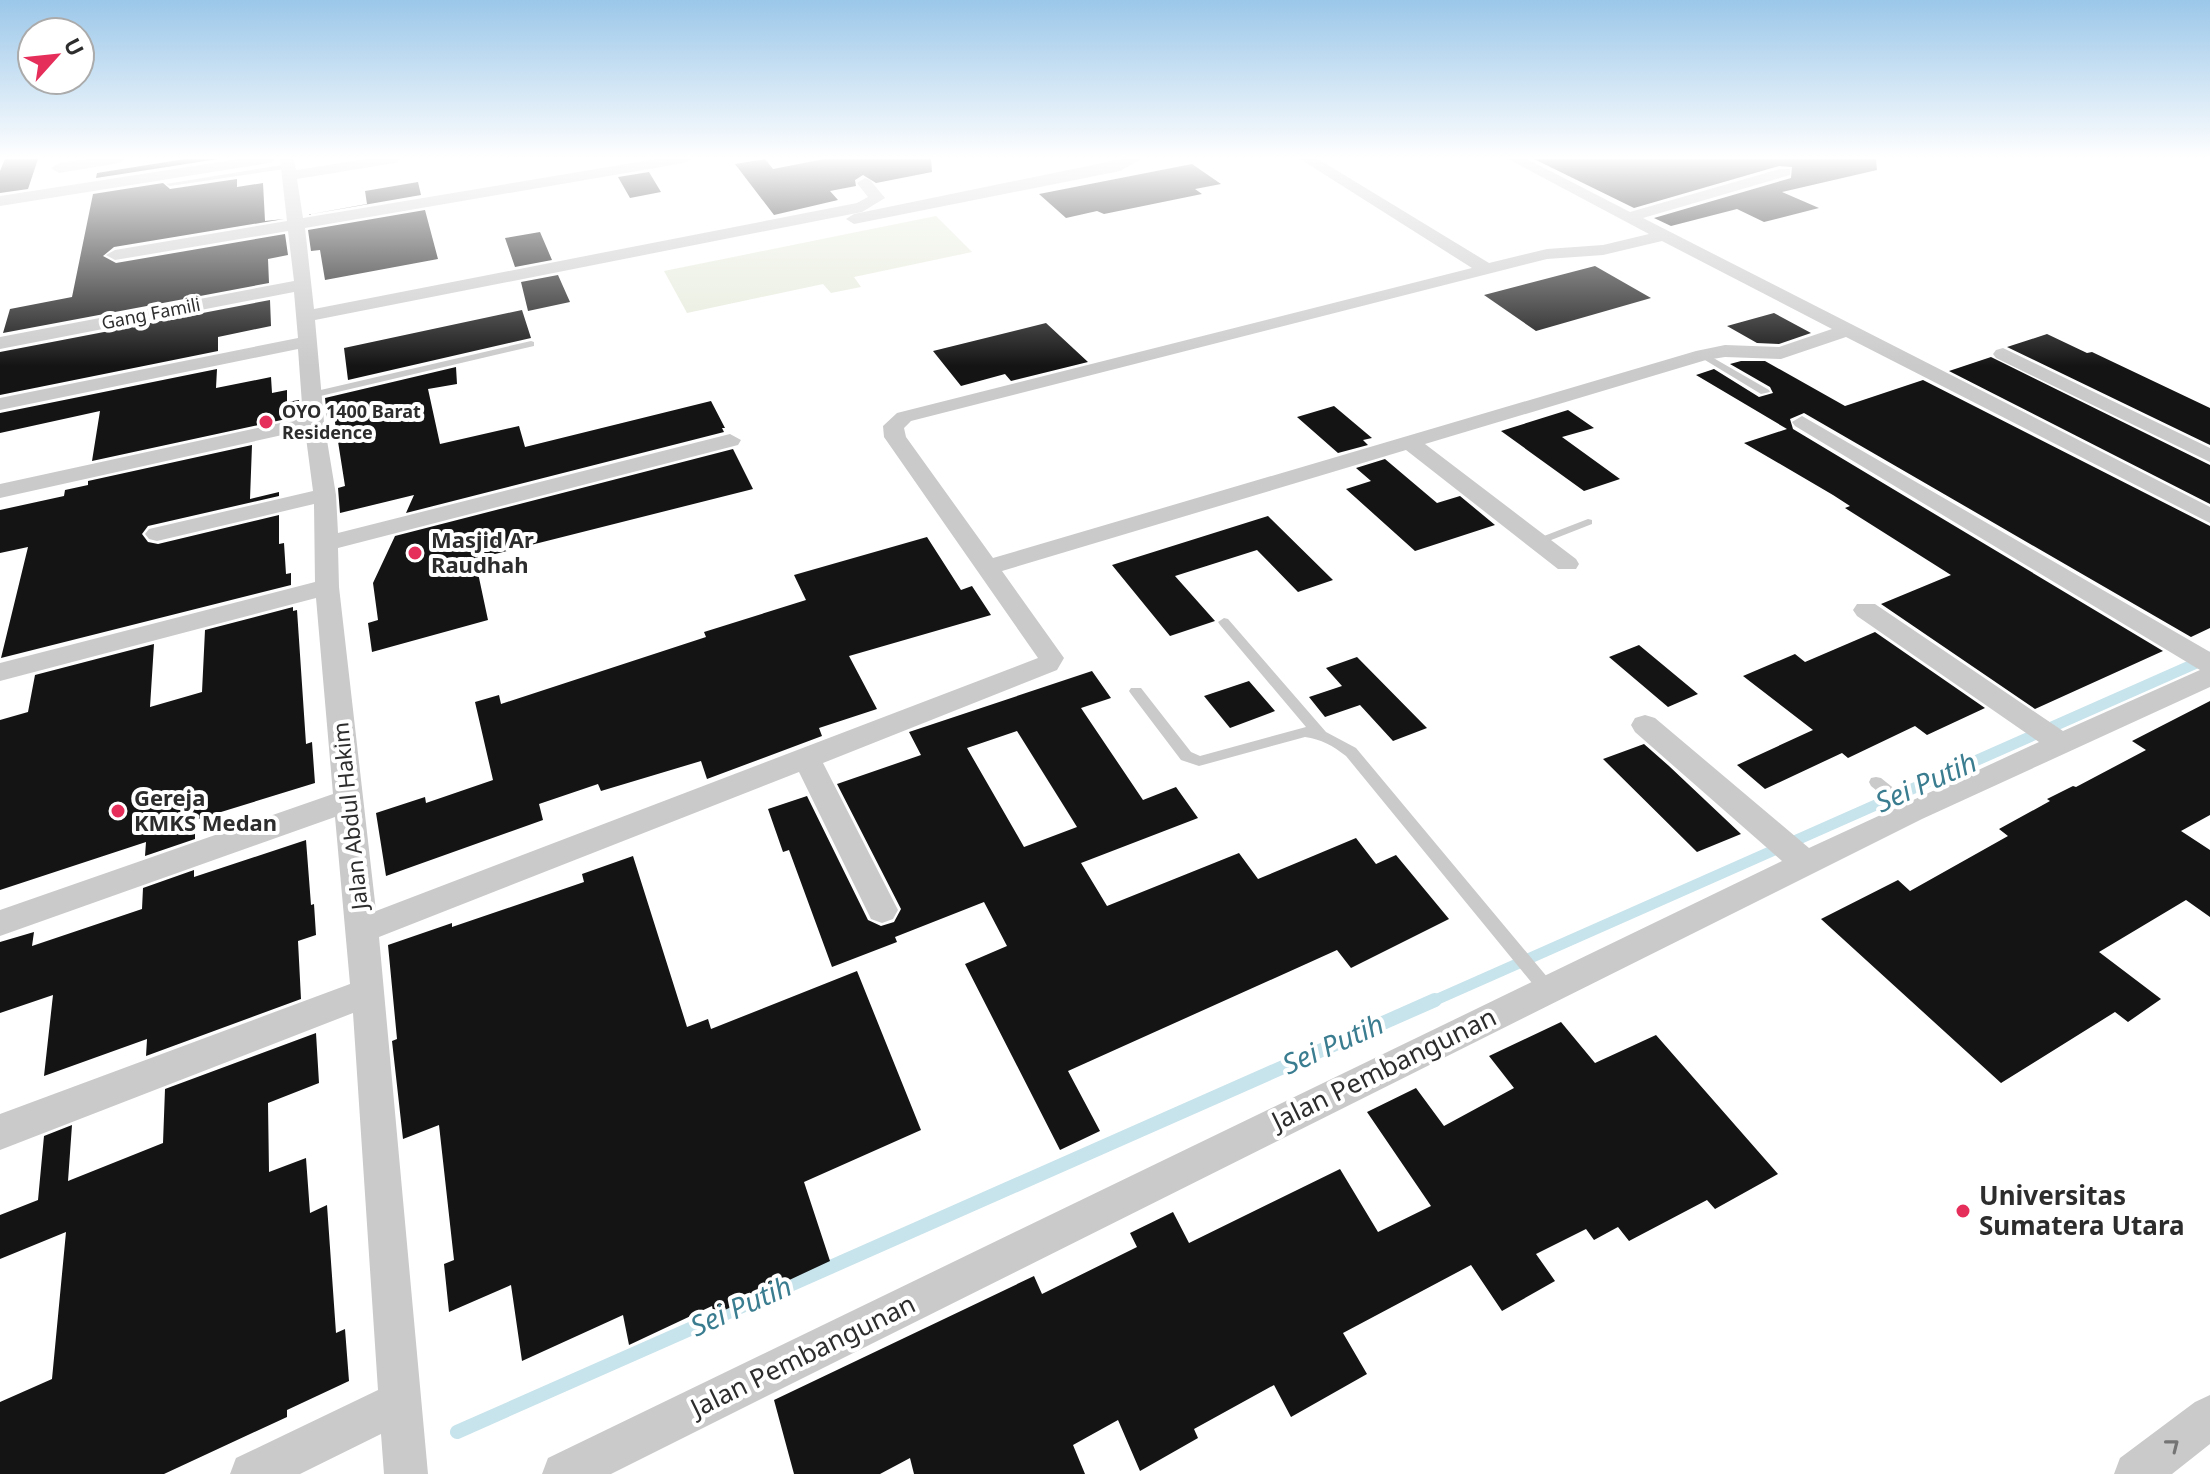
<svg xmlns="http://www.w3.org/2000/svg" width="2210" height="1474" font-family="'Noto Sans',sans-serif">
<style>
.green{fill:#e6ebdb}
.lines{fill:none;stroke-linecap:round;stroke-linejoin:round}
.stream-far1{stroke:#c7e3eb;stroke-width:11}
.stream{stroke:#c7e3eb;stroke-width:14}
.building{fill:#141414;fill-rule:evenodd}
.lane{fill:#cacaca;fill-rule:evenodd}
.street{fill:#cacaca;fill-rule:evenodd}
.oneway{stroke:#747474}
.poi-dot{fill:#e62e5b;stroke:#fff;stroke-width:3}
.labels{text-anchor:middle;stroke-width:8;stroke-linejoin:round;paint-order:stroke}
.far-street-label{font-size:18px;fill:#2d2d2d;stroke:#fff}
.far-poi-label{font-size:18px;font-weight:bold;fill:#2d2d2d;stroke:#fff;text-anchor:start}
.poi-label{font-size:22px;font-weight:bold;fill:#2d2d2d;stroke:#fff;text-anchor:start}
.street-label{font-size:22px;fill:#2d2d2d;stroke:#fff}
.near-street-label{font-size:26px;fill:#2d2d2d;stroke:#fff}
.near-poi-label{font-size:26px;font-weight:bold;fill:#2d2d2d;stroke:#fff;text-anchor:start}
.near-water-label{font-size:28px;font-style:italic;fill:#3b7d90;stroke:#fff}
</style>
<rect width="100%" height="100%" fill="#fff"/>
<path class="green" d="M936,216L972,252L854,277L861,287L831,293L823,284L687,313L664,271Z"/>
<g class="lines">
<path class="stream-far1" d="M1431,1002L2210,657"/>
<path class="stream" d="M457,1432L1435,1000"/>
</g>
<path class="building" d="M5,159H38L28,189L0,193V171Z
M185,159H218L96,178L97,173Z
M765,159L773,169L824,159H931L932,172L876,183L863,175L855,180L856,186L830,191L838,200L774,215L735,164Z
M1534,159H1876L1877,170L1782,192L1819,208L1764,222L1737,209L1671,226L1654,218L1791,178L1792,167L1779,166L1634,208Z
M1192,164L1221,184L1195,189L1202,194L1104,214L1097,211L1066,218L1039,194Z
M649,172L661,192L630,198L618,177Z
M237,179V187L263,183L265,221L284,219L114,247L103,256L116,263L285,234L288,255L268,259L269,283L3,333L10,309L72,297L93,194L163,183L170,189Z
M418,182L421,195L306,215L367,204L365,191Z
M425,210L438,259L325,280L320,250L311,251L308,230Z
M540,232L552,260L515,267L505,238Z
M1595,266L1651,298L1536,331L1484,295Z
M558,275L570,302L528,311L521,282Z
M270,300L271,326L218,337V351L0,395V352Z
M522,310L531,338L348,380L344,348Z
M1774,313L1811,333L1779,344L1757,343L1727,326Z
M1046,323L1088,362L1011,381L1005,374L961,386L933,351Z
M2047,334L2087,353L2092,352L2210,408V445L2007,347Z
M1991,357L2210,465V504L1949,371Z
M1741,361H1765L1845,406L1923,380L2210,526V628L2191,637L1804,413L1790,419L1793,429L2163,651L2035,709L1881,604L1951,575L1845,508L1850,506L1833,495L1744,443L1787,429L1696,375L1714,369L1759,397L1773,393L1770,387L1730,364Z
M456,367L457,384L428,389L440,444L519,426L525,447L711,401L725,428H722L724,432L406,513L414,495L340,513L338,488L345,486L334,416L327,417L325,398Z
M217,369L216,388L271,377L272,393L287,390V402L299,400L300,416L92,461L100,411L0,433V413Z
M1334,406L1372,438L1363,440L1368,445L1338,453L1297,417Z
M1568,410L1594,428L1562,437L1620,479L1584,491L1501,431Z
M252,445L250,499L279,492V496L148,526L142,534L148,542L158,544L279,515V544L284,543L286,574L291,573V585L1,658L28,547L0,553V510L64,496L65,490L88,485V481Z
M733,449L753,489L475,559L488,620L372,652L368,623L378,620L373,583L395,536Z
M1385,459L1437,503L1460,496L1495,525L1415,551L1346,489L1371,481L1356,468Z
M1268,516L1333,580L1298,592L1257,550L1175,576L1215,621L1170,636L1112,565Z
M927,537L961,590L972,586L991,615L849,656L877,709L819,728L822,736L707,779L701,761L601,791L598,784L539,804L543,820L386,876L376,813L425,797L426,803L493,780L475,702L499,695L501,704L706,637L704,632L806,600L794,575Z
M293,607V611L297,610L306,744L312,742L315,783L195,820V839L145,856L146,842L0,890V720L28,712L35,675L154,644L150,707L202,692L205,630Z
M1875,632L1985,708L1927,735L1915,726L1848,758L1842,753L1765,789L1737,765L1813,730L1743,676L1795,654L1805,662Z
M1639,645L1698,694L1668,707L1609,657Z
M1357,657L1427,728L1393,741L1360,705L1325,717L1309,697L1342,686L1326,668Z
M1092,671L1111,698L1081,708L1143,800L1176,787L1198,818L1081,863L1107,906L1239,853L1258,879L1356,838L1376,864L1396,855L1449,919L1351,968L1337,950L1068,1071L1100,1131L1060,1150L965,964L1007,946L984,902L895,937L897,942L832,967L789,850L783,852L768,809L807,796L868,920L881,926L894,922L901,909L837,784L921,755L909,732ZM1017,731L1077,827L1024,847L967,748Z
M1249,681L1275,711L1230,728L1204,696Z
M2210,701V815L2181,831L2210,850V917L2186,900L2099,952L2161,999L2128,1022L2115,1012L2001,1083L1821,919L1898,880L1910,891L2008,836L1999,829L2050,801L2047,799L2073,786L2076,787L2146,750L2132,741Z
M1644,744L1669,766L1741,834L1697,852L1603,759Z
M306,840L311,905L314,904L316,935L298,941L301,999L146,1056L147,1039L44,1076L53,995L0,1013V942L34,932L32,946L142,909L143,888L194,870V877Z
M633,856L687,1027L708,1019L711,1029L857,971L921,1130L804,1182L830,1261L714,1315L712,1306L629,1345L623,1315L522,1361L511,1285L449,1312L444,1264L454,1260L439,1125L403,1139L392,1041L397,1039L388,945L452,923V927L584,882L582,874Z
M1561,1022L1595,1063L1656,1035L1778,1174L1715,1209L1707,1200L1629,1241L1618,1227L1594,1240L1586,1229L1536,1254L1555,1281L1502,1311L1471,1265L1343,1333L1367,1374L1291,1417L1274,1385L1194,1429L1198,1438L1140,1471L1118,1420L1073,1445L1085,1474H914L910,1458L880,1474H794L774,1400L1034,1276L1042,1294L1137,1247L1130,1233L1173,1212L1189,1243L1340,1169L1378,1232L1431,1206L1367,1112L1416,1088L1444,1126L1514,1088L1489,1056Z
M316,1033L319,1083L268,1103L269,1172L306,1158L310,1213L327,1205L336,1333L345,1329L349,1381L287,1410V1417L164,1474H0V1402L52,1379L66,1232L0,1259V1215L38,1200L44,1136L72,1125L68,1181L163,1143L165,1089Z"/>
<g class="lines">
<path class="lane" d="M288,164H291V168L170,186L166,184Z
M531,341L534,342V346L312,398L307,395L312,392Z
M1703,352L1769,390L1770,392L1761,394L1700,357L1698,355Z
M1588,519L1592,520V524L1541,544H1533L1531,541Z
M1224,618L1228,619L1326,732L1356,748L1553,984L1555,989L1553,994L1547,996L1541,994L1346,756C1333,746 1321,739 1305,737L1199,766L1181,760L1131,694L1129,691L1131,688H1141L1191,752L1200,756L1306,727L1220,625L1218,622Z
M1876,777L1881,778L1917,807L1919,811L1917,815H1907L1871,786L1869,782L1871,778Z"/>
<path class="street" d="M88,159H126L119,163L59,173L51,168L59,163Z
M239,159H276L269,163L0,206V196Z
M280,159H294L296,170L366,159H402L395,163L297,179L303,218L656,159H691L684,163L305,228L314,309L857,203L868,197L857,183L865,178L870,180L885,198L862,212L315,320L324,422L336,495L338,533L730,434L741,440L738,445L338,548L339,587L376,911L1038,658L884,437L883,426L897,413L1472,268L1300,159H1318L1489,263L1547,249L1603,245L1649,234L1508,159H1527L1630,212L1780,169H1790V175L1643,218L2210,507V523L1846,337L1781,359L1725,357L1706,360L1425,444L1576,559L1579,564L1576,569H1558L1406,450L1002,571L1064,658L1057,670L823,763L898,910L893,919L882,923L871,919L799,772L379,937L428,1474H384L381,1434L300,1474H230L236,1458L378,1390L353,1013L0,1150V1114L350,984L335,817L0,936V910L333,794L316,598L0,681V663L315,582L314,504L157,541L149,539L145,534L149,529L313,491L305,430L0,498V484L303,418L298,349L0,410V398L298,338L294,292L0,349V337L294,281L288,231L115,260L106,255L115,250L287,221ZM1662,241L1832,329L1779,347L1725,345L1696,351L993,558L906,437L904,428L911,421L1547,259L1603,255Z
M1122,159H1141L1120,171L854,224L846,219L854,214Z
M2003,348L2210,448V462L1996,358L1993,354L1996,350Z
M1802,416L2210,652V687L1922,819L611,1474H542L548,1458L1782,861L1635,732L1631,725L1635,718L1645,715L1655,718L1809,848L2039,742L1857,616L1853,610L1857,604H1875L2063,731L2200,670L1795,426L1792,422Z
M2210,1395V1444L2172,1474H2114L2120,1458L2195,1402Z"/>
</g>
<defs><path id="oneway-chevron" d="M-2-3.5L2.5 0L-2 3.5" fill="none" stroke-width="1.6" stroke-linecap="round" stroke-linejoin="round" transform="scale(2)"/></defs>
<use class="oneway" href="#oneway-chevron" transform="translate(2173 1445) rotate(-38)"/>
<linearGradient id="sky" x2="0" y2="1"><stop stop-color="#9bc7e9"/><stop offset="0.43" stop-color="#fff"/><stop offset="1" stop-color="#fff" stop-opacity="0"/></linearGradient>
<rect width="2210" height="366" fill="url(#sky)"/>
<g class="poi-dot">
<circle cx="266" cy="422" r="8"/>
<circle cx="415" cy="553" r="8"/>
<circle cx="118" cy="811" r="8"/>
<circle cx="1963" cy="1211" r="8"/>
</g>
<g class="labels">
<g class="far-street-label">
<text transform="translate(151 314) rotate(-11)" y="6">Gang Famili</text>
</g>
<g class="far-poi-label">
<text x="282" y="418">OYO 1400 Barat<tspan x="282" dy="21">Residence</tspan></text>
</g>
<g class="poi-label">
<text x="431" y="548">Masjid Ar<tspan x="431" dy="25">Raudhah</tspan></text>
<text x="134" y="806">Gereja<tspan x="134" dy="25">KMKS Medan</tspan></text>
</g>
<g class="street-label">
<text transform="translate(350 816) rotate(-96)" y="8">Jalan Abdul Hakim</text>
</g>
<g class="near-street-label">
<text transform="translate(1384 1069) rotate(-26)" y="9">Jalan Pembangunan</text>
<text transform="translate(803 1356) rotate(-26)" y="9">Jalan Pembangunan</text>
</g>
<g class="near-poi-label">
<text x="1979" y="1205">Universitas<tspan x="1979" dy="30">Sumatera Utara</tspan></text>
</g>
<g class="near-water-label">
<text transform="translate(1926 782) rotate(-24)" y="10">Sei Putih</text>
<text transform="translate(1333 1044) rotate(-24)" y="10">Sei Putih</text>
<text transform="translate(741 1306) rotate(-24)" y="10">Sei Putih</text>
</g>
</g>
<g transform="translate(56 56) rotate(63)"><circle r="38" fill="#ffffff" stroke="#ababab" stroke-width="2"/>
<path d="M0-6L14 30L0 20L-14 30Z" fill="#e62e5b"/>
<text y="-12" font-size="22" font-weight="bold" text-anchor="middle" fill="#2d2d2d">U</text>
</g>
</svg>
